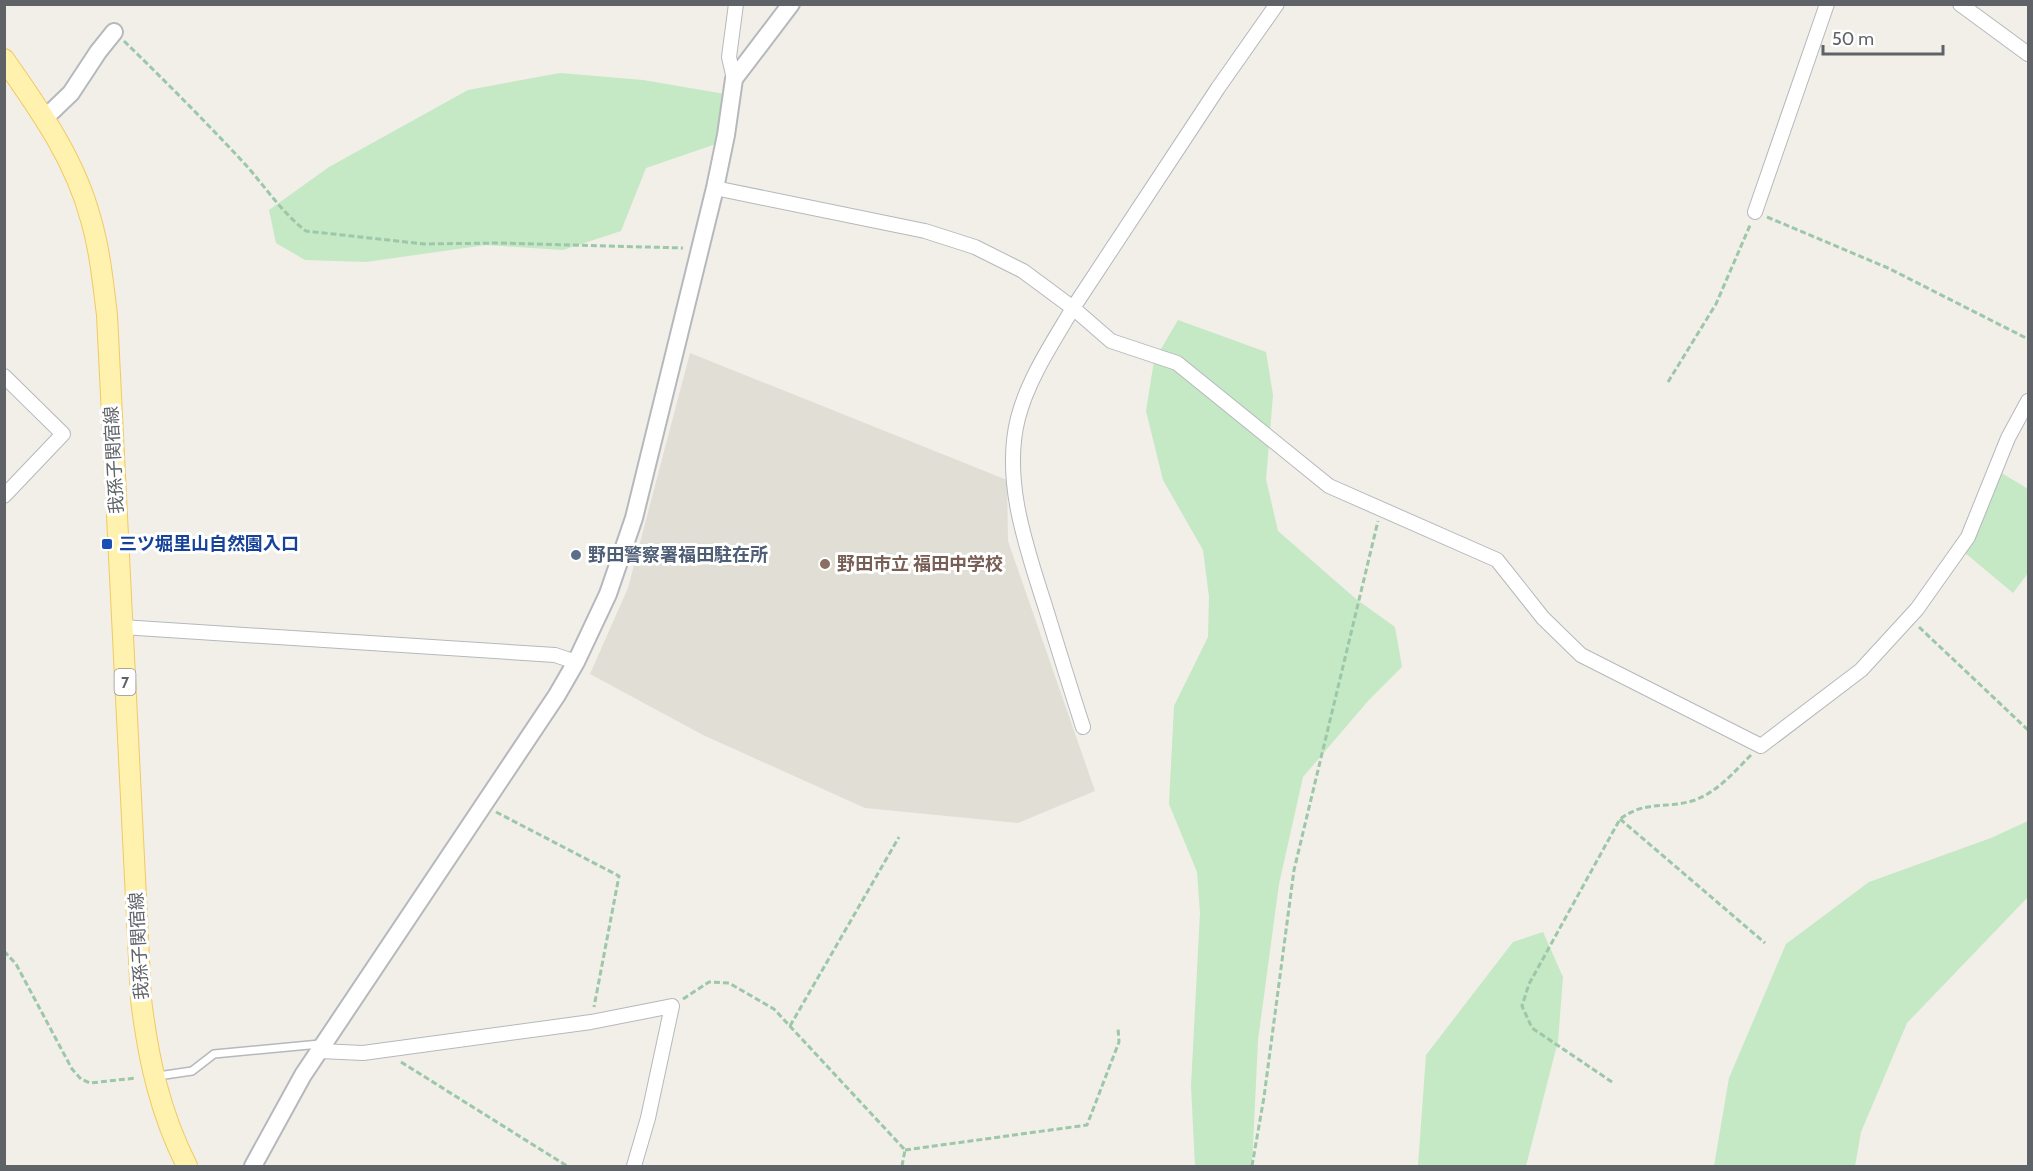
<svg xmlns="http://www.w3.org/2000/svg" width="2033" height="1171" font-family="Cabin,'Noto Sans JP',sans-serif">
<style>
.education{fill:#e1ded6}
.green{fill:#c5e8c5}
.lines{fill:none;stroke-linecap:round;stroke-linejoin:round}
.service-casing{stroke:#b5b8bc;stroke-width:10}
.minor-casing{stroke:#b5b8bc;stroke-width:16}
.tertiary-casing{stroke:#b5b8bc;stroke-width:20}
.primary-casing{stroke:#f2c960;stroke-width:22}
.path{stroke:#9cc7a9;stroke-width:3;stroke-dasharray:6 3;stroke-linecap:butt}
.service{stroke:#fff;stroke-width:7}
.minor{stroke:#fff;stroke-width:14}
.tertiary{stroke:#fff;stroke-width:16}
.primary{stroke:#fff2af;stroke-width:20}
.transit-dot{fill:#1a4fb4;stroke:#fff;stroke-width:2}
.service-dot{fill:#5c6f8a;stroke:#fff;stroke-width:2}
.education-dot{fill:#8d6e63;stroke:#fff;stroke-width:2}
.labels{text-anchor:middle;stroke-width:6;stroke-linejoin:round;paint-order:stroke}
.shield{fill:#fff;stroke:#8f9295;stroke-width:1.5}
.shield-label{font-size:16px;font-weight:bold;fill:#5f6368}
.street-label{font-size:18px;fill:#5f6368;stroke:#fff}
.transit-label{font-size:18px;font-weight:bold;fill:#164399;stroke:#fff;text-anchor:start}
.service-label{font-size:18px;font-weight:bold;fill:#4e5e75;stroke:#fff;text-anchor:start}
.education-label{font-size:18px;font-weight:bold;fill:#785e54;stroke:#fff;text-anchor:start}
</style>
<rect width="100%" height="100%" fill="#f1efe8"/>
<path class="education" d="M690,353L1007,480L1008,541L1095,791L1018,823L865,808L703,735L590,674L628,588Z"/>
<path class="green" d="M560,73L643,80L725,94L731,131L713,145L646,168L621,231L563,250L486,245L366,262L305,260L276,243L269,210L329,167L468,90Z
M1178,320L1266,352L1273,395L1266,479L1278,531L1356,599L1395,627L1402,667L1368,701L1303,777L1279,884L1258,1040L1252,1166H1195L1191,1086L1200,913L1197,872L1169,804L1174,706L1208,637L1209,597L1203,550L1163,480L1146,411L1154,361Z
M2000,472L2028,489V573L2013,593L1964,552Z
M2028,821V897L1907,1023L1861,1132L1855,1166H1714L1729,1078L1786,944L1869,882L1991,838Z
M1543,932L1563,977L1558,1041L1526,1166H1418L1426,1055L1513,942Z"/>
<g class="lines">
<g class="service-casing">
<path id="service" d="M158,1076L192,1071L214,1054L320,1044"/>
</g>
<g class="minor-casing">
<path id="minor" d="M1960,4L2028,54
M734,79L729,57L736,4
M715,188L925,231L975,247L1023,271L1073,308L1111,341L1177,363L1329,486L1497,560L1543,618L1581,655L1761,746L1861,670L1917,609L1968,537L2008,438L2028,401
M1755,212L1827,4
M4,376L63,434L4,496
M122,627L555,655L576,662
M1083,727C1070,687 1058,648 1046,609C1027,549 1002,481 1018,418C1028,379 1053,342 1073,308L1218,88L1277,4
M320,1051L363,1053L591,1022L672,1006L648,1118L634,1166"/>
</g>
<g class="tertiary-casing">
<path id="tertiary" d="M45,118L71,93L98,52L114,32
M253,1166L303,1075L557,695L576,662L608,594L634,518L715,188L726,135L734,79L791,4"/>
</g>
<g class="primary-casing">
<path id="primary" d="M4,59C39,109 75,159 91,220C100,251 103,283 107,315L141,999C148,1058 160,1113 187,1166"/>
</g>
<path class="path" d="M124,41C165,81 205,121 244,163C264,185 282,213 306,231L424,244L500,243L683,248
M1767,217L1888,268L2028,339
M1668,382L1716,304L1751,223
M1919,627L2028,730
M496,812L619,876L594,1007
M1620,819L1765,943
M4,951L16,964L72,1069L81,1079L90,1083L136,1078
M683,999L709,982L729,983L774,1009L905,1150L902,1166
M790,1026L899,837
M401,1062L567,1166
M1612,1082L1532,1028L1522,1006L1529,984L1620,819C1646,800 1665,809 1692,801C1717,793 1734,772 1751,755
M905,1150L1087,1125L1119,1042L1118,1028
M1252,1166L1264,1097L1294,870L1378,521"/>
<use href="#service" class="service"/>
<use href="#minor" class="minor"/>
<use href="#tertiary" class="tertiary"/>
<use href="#primary" class="primary"/>
</g>
<rect class="transit-dot" x="101" y="538" width="12" height="12" rx="3"/>
<circle class="service-dot" cx="576" cy="555" r="6"/>
<circle class="education-dot" cx="825" cy="564" r="6"/>
<g class="labels">
<rect class="shield" x="114.5" y="669" width="21" height="26" rx="4.5"/>
<g class="shield-label">
<text x="125" y="688">7</text>
</g>
<g class="street-label">
<text transform="translate(114 460) rotate(-93)" y="6">我孫子関宿線</text>
<text transform="translate(139 946) rotate(-93)" y="6">我孫子関宿線</text>
</g>
<g class="transit-label">
<text x="119" y="550">三ツ堀里山自然園入口</text>
</g>
<g class="service-label">
<text x="588" y="561">野田警察署福田駐在所</text>
</g>
<g class="education-label">
<text x="837" y="570">野田市立 福田中学校</text>
</g>
</g>
<rect width="2033" height="1171" fill="none" stroke="#5f6368" stroke-width="12"/>
<path d="M1823 45v9h120v-9" fill="none" stroke="#5f6368" stroke-width="3"/>
<text x="1832" y="45" font-size="18" fill="#5f6368" stroke="#ffffff" stroke-width="4.5" paint-order="stroke">50 m</text>
</svg>
